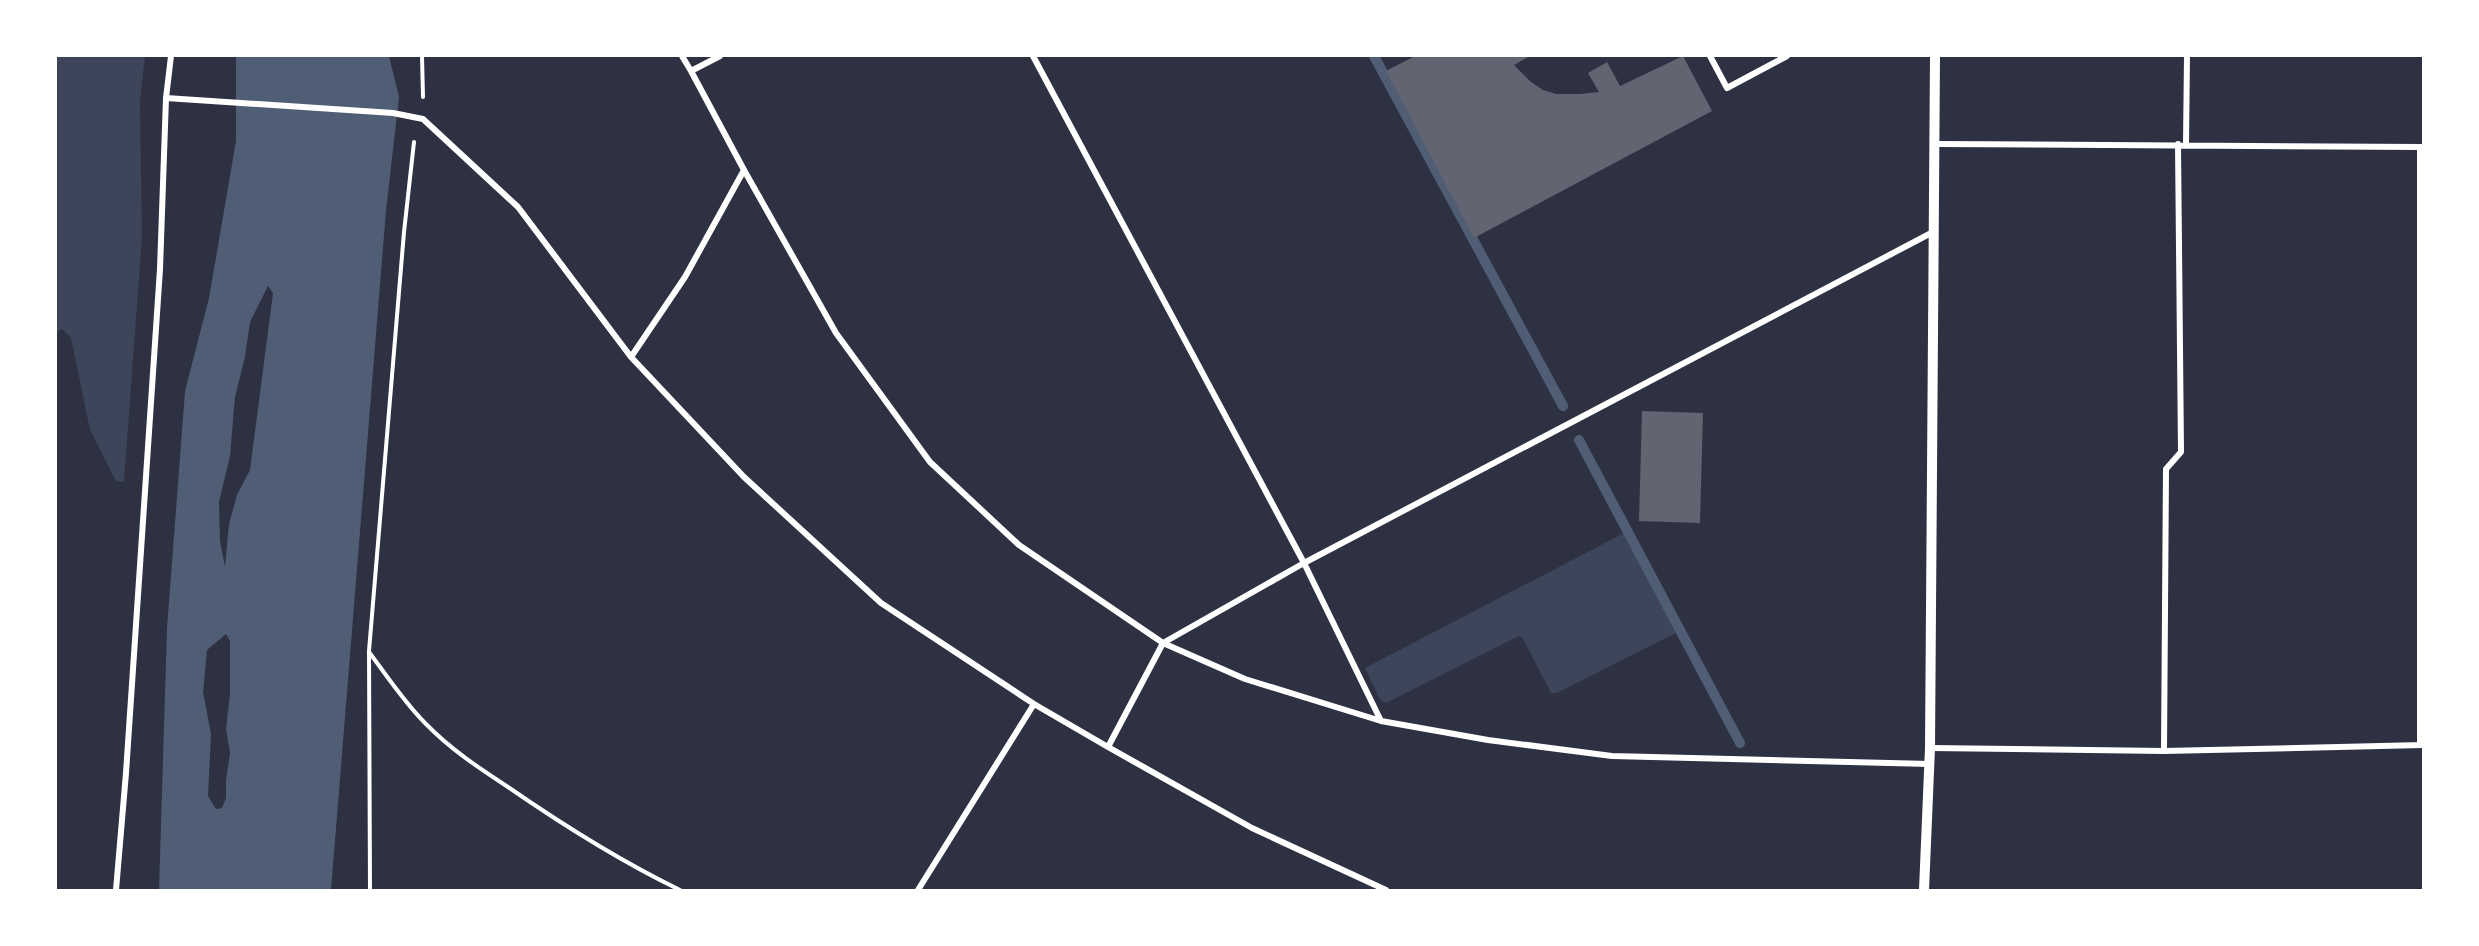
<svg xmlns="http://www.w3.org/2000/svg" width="2479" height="946" font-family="Figtree,sans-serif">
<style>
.green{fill:#3c4559}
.water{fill:#4f5d75;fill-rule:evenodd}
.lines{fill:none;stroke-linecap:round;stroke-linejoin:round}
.stream{stroke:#4f5d75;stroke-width:10}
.building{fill:#626471}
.path{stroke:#fff;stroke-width:4}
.minor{stroke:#fff;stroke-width:6}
.tertiary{stroke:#fff;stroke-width:10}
</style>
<rect width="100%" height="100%" fill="#2d3142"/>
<path class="green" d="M56,56H145L140,102L142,237L124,482L116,481L90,430L71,338L62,329L56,332Z
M1626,532L1630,535L1680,631L1557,693H1551L1523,639L1519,636L1386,703L1380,700L1365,668Z"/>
<path class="water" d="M236,56H389L399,97L386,211L331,890H159L167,628L185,391L209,298L236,141ZM268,286L273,293L250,470L237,495L229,524L225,567L220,541L219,502L230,456L235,397L245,357L250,322ZM226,634L230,641V694L226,729L230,753L226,780V798L222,808L216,809L208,796L211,734L203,692L207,650Z"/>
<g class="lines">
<path class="stream" d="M1374,56L1563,406
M1579,440L1740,743"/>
</g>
<path class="building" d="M1415,56H1530L1514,65L1531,82L1543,90L1556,94H1580L1599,92L1588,73L1607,62L1620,86L1683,56L1712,111L1474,238L1386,71Z
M1642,411L1703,413L1700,523L1639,521Z"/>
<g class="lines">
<path class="path" d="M422,56L423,97
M369,652C387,676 404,702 425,723C450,749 479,768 508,787C563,825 620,861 680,890
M370,890L369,651L404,232L414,142"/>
<path class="minor" d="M682,56L691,71
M720,56L691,71L744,170L836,333L930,462L1019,545L1163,643L1245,679L1381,721L1488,740L1612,756L1930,764
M1033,56L1304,563L1381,721
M1710,56L1727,88L1787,56
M166,98L393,113L423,119L518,207L631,357L744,477L881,603L1034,704L1108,747L1252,828L1386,890
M1936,144L2421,147
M2186,144L2187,56
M2420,147V745
M631,357L685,277L744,170
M1108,747L1163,643L1304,563L1935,231
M1930,748L2164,751L2423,745
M2164,751L2166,469L2181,452L2178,144
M116,890L126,773L160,269L166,98L171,56
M918,890L1034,704"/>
<path class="tertiary" d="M1924,890L1930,748L1935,56"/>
</g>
<rect width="2479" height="946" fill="none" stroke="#ffffff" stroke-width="114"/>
</svg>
